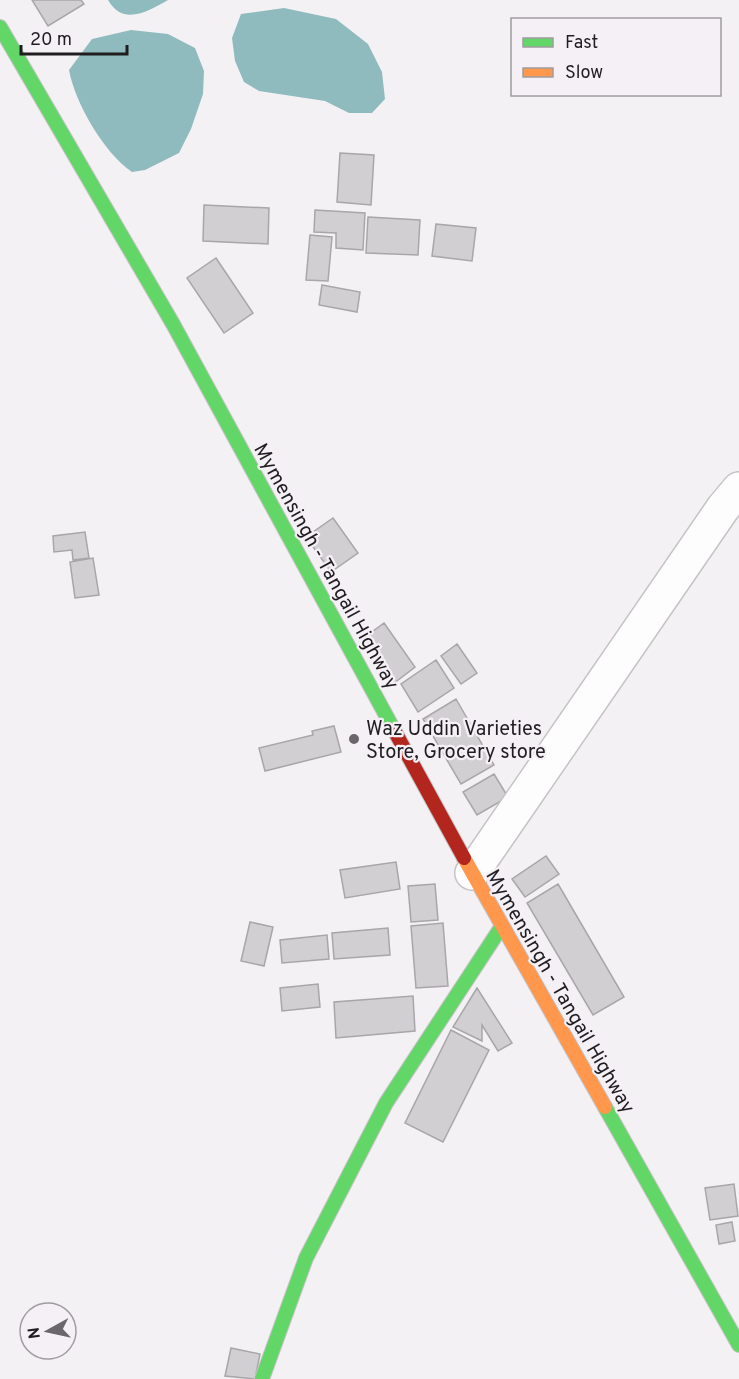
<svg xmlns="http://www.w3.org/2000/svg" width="739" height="1379" font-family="Overpass,sans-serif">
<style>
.water{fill:#8fbbbf}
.building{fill:#d1cfd1;stroke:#a8a6a8;stroke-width:1.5}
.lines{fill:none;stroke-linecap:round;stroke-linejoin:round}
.street-casing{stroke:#c6c3c6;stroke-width:36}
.fast-casing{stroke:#c6c3c6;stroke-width:16}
.slow-casing{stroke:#c6c3c6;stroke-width:16}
.jam-casing{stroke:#c6c3c6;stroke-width:16}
.street{stroke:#fdfdfd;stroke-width:33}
.fast{stroke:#63d668;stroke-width:14}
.slow{stroke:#ff974d;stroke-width:14}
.jam{stroke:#b3261e;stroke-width:14}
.poi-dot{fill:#6a676a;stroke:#f5f0f5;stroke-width:2}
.labels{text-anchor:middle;stroke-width:4.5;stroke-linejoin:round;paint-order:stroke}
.street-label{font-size:20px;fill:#1f1d1f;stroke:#f5f0f5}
.poi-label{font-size:20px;fill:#1f1d1f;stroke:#f5f0f5;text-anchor:start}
</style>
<rect width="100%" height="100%" fill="#f4f1f4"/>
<path class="water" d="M108,0H168C147,12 123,26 108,0Z
M284,8L336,19L368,44L382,72L385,99L372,113H349L325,101L259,91L244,82L235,61L232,38L241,14Z
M131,30L168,34L195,48L204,71L203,94L191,129L179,153L145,170L132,172C104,153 75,103 69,70L92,39Z"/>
<path class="building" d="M32,0H81L84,4L48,26Z
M340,153L374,155L371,205L337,202Z
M204,205L269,208L268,244L203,241Z
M315,210L365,213L363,250L336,248V233L314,232Z
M368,217L420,220L418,255L366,253Z
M436,224L476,228L472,261L432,256Z
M310,235L332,237L328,281L306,280Z
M216,258L253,313L224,333L187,278Z
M322,285L360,292L357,312L319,305Z
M333,518L358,553L331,572L306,537Z
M85,532L89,558L73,560L72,550L54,552L53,536Z
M93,558L99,595L75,598L70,562Z
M384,623L415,667L393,684L361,640Z
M457,644L477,673L461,684L441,656Z
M436,660L454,688L418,712L401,684Z
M456,699L494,765L461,784L423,719Z
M334,726L341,752L265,771L259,748L313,735L312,731Z
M494,774L508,797L477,815L463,792Z
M546,856L559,874L525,897L512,879Z
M396,862L400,889L345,898L340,870Z
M435,884L438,920L411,922L408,886Z
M558,884L624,997L593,1015L527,903Z
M250,922L273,927L264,966L241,961Z
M443,923L448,986L416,988L411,926Z
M388,928L390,955L334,959L332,933Z
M327,935L329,959L282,963L280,940Z
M318,984L320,1007L282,1011L280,988Z
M477,988L512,1043L498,1051L482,1025V1041L453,1027Z
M413,996L415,1031L336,1038L334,1002Z
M451,1030L489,1050L443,1142L405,1123Z
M734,1184L738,1216L710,1220L705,1188Z
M732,1222L735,1241L719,1244L716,1225Z
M231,1348L260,1354L255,1379L225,1376Z"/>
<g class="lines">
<g class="street-casing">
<path id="street" d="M472,873L723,508L739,489"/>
</g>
<g class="fast-casing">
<path id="fast" d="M0,27L173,324L394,730
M605,1107L739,1345
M262,1379L306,1258L386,1103L502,926"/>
</g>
<g class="slow-casing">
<path id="slow" d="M464,858L605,1107"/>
</g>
<g class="jam-casing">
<path id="jam" d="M394,730L464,858"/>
</g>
<use href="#street" class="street"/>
<use href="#fast" class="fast"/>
<use href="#slow" class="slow"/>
<use href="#jam" class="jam"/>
</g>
<circle class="poi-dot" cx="354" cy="739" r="6"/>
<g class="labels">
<g class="street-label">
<text transform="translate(327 566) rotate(61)" y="7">Mymensingh - Tangail Highway</text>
<text transform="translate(561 991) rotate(60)" y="7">Mymensingh - Tangail Highway</text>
</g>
<g class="poi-label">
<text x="366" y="735">Waz Uddin Varieties<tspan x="366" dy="23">Store, Grocery store</tspan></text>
</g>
</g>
<rect x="511" y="18" width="210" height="78" fill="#f5f0f5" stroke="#9f9c9f" stroke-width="1.5"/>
<rect x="523" y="38" width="30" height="9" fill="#63d668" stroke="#9f9c9f" stroke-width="1.5"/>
<text x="565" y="48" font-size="18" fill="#1f1d1f">Fast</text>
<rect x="523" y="68" width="30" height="9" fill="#ff974d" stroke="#9f9c9f" stroke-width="1.5"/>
<text x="565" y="78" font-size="18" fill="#1f1d1f">Slow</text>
<g transform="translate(48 1331) rotate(262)"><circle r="28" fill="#f5f0f5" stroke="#9f9c9f" stroke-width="1.5"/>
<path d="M0-4.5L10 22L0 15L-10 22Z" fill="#6a676a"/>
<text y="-9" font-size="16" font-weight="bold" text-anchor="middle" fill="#1f1d1f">N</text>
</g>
<path d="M21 45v9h106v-9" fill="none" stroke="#1f1d1f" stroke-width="3"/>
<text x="30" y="45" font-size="18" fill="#1f1d1f" stroke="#f5f0f5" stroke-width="4.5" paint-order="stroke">20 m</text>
</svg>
